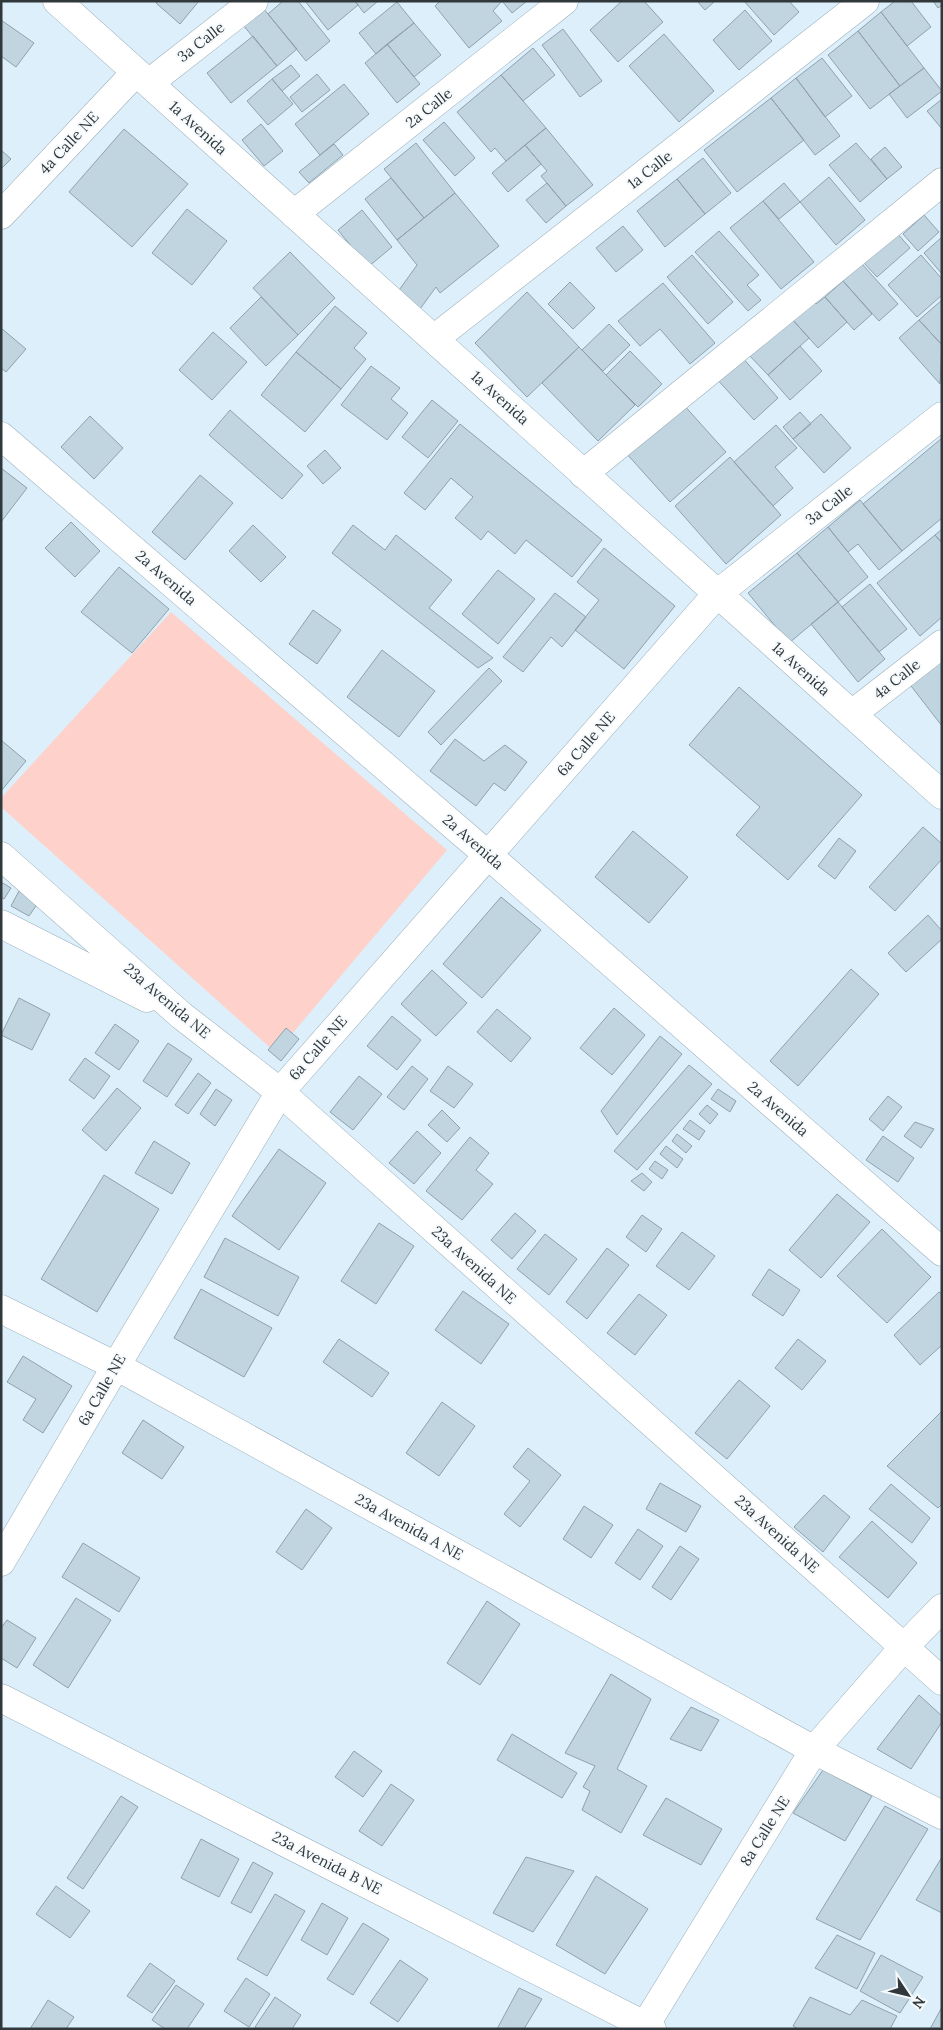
<svg xmlns="http://www.w3.org/2000/svg" width="943" height="2030" font-family="Lora,serif">
<style>
.garden{fill:#fed2ca}
.building{fill:#c1d5e0;stroke:#8fa1ac}
.lines{fill:none;stroke-linecap:round;stroke-linejoin:round}
.minor-casing{stroke:#9cafb9;stroke-width:29}
.minor{stroke:#fff;stroke-width:28}
.labels{text-anchor:middle;stroke-width:4;stroke-linejoin:round;paint-order:stroke}
.street-label{font-size:15px;fill:#30383c;stroke:#f6fafc}
</style>
<rect width="100%" height="100%" fill="#dceffb"/>
<path class="garden" d="M171,612L447,850L276,1053L1,807V798Z"/>
<path class="building" d="M157,1H199L180,24L156,3Z
M283,1H298L330,41L306,61L268,14Z
M305,1H355L358,5L328,30Z
M355,1H378L364,13Z
M440,1H502L493,11L502,21L469,48L435,6Z
M502,1H527L512,13Z
M622,1H644L663,22L618,62L590,30Z
M697,1H715L705,10Z
M744,1H789L799,12L774,35Z
M895,1H911L931,27L907,46L881,12Z
M933,1H942V5L938,8Z
M397,2L414,23L376,54L359,33Z
M263,8L297,49L277,66L243,25Z
M745,10L772,41L739,70L713,40Z
M881,12L924,68L900,86L858,31Z
M1,20L34,43L16,67L1,56Z
M414,23L441,55L414,77L387,44Z
M563,29L602,81L580,97L542,45Z
M858,31L900,86L870,109L828,55Z
M664,34L714,91L679,122L629,66Z
M253,36L277,66L231,103L207,73Z
M387,44L420,84L397,103L365,63Z
M533,48L555,75L523,101L501,75Z
M822,58L852,96L825,117L796,78Z
M291,65L300,76L282,91L272,79Z
M924,68L942,91L907,118L889,94Z
M317,74L330,90L302,112L290,97Z
M501,75L546,128L506,161L495,148L491,152L457,112Z
M796,78L840,136L815,155L771,98Z
M272,79L293,104L268,125L247,101Z
M344,84L369,114L320,155L295,124Z
M771,98L804,140L737,192L704,150Z
M942,99V129L927,111Z
M444,122L475,158L455,176L423,140Z
M261,124L283,151L264,166L242,140Z
M546,128L593,185L566,206L541,176L547,171L525,145Z
M124,129L188,184L132,247L69,192Z
M416,143L455,193L424,218L384,169Z
M856,143L887,179L860,202L829,165Z
M334,144L343,155L309,183L299,172Z
M525,145L541,164L508,192L492,173Z
M885,147L902,167L887,179L871,159Z
M1,150L11,159L1,169Z
M703,158L731,193L705,214L677,179Z
M829,177L865,220L836,245L800,202Z
M391,178L424,218L397,240L365,199Z
M677,179L705,214L665,247L637,211Z
M547,183L566,206L546,223L526,200Z
M784,183L800,202L779,219L763,201Z
M455,193L499,246L440,293L436,287L420,309L397,293L417,265L397,240Z
M763,201L814,262L781,289L730,228Z
M187,209L227,241L192,285L152,253Z
M362,210L392,247L368,267L338,230Z
M924,215L939,232L918,251L903,234Z
M623,226L643,250L616,272L596,248Z
M719,231L759,275L747,285L761,300L748,311L695,252Z
M896,232L910,248L877,277L863,262Z
M942,237V274L924,253Z
M290,252L335,298L298,335L253,288Z
M692,255L733,302L708,324L667,277Z
M921,255L942,279V295L917,317L888,285Z
M862,264L898,304L879,321L843,281Z
M843,281L872,314L854,330L825,297Z
M570,282L595,308L573,329L548,304Z
M663,283L715,343L690,364L660,329L640,346L618,321Z
M527,292L579,347L527,397L475,343Z
M261,297L298,335L266,366L230,328Z
M825,297L847,322L818,348L791,318L811,299L816,304Z
M942,300V345L919,320Z
M335,306L367,333L354,348L366,359L341,389L296,352Z
M791,318L809,338L768,375L749,355Z
M919,320L942,345L940,384L899,338Z
M609,324L630,345L603,371L582,350Z
M1,328L26,349L6,372L1,368Z
M213,332L247,362L212,400L179,370Z
M800,346L822,371L790,400L768,375Z
M579,347L635,405L598,441L542,383Z
M630,351L662,384L638,407L606,375Z
M296,352L341,389L305,432L261,395Z
M741,356L778,398L754,420L716,378Z
M371,366L400,388L391,399L408,413L387,440L341,405Z
M432,400L458,421L428,458L402,437Z
M682,403L726,452L670,502L626,453Z
M230,410L303,475L282,499L209,435Z
M800,412L811,424L793,439L783,427Z
M821,414L851,448L824,473L793,439Z
M90,416L123,448L94,479L61,447Z
M460,424L602,540L572,577L526,540L515,554L488,531L481,540L455,518L473,497L451,478L425,510L404,493Z
M776,425L797,448L775,467L793,488L773,506L734,462Z
M942,438V518L902,551L863,504Z
M325,450L341,468L323,484L307,466Z
M730,457L781,515L726,564L675,506Z
M1,468L27,488L1,522Z
M200,475L233,503L185,560L152,532Z
M860,500L902,551L879,570L858,544L848,552L828,527Z
M71,522L100,551L75,577L45,548Z
M253,525L286,557L261,582L229,551Z
M353,525L385,550L396,535L452,580L429,608L493,658L478,668L332,553Z
M828,527L868,577L838,602L797,553Z
M942,529V543L935,535Z
M935,535L942,543V617L920,636L877,583Z
M604,548L675,606L624,669L575,630L599,600L577,582Z
M797,553L838,602L789,643L748,593Z
M119,567L169,609L132,653L81,612Z
M498,570L535,599L498,644L462,614Z
M870,584L907,629L879,652L842,607Z
M555,593L586,617L562,647L551,637L523,672L503,657Z
M838,602L885,659L858,682L811,624Z
M313,610L341,630L317,664L289,644Z
M382,650L435,691L399,737L347,697Z
M942,656V726L908,682Z
M489,668L502,681L441,745L428,732Z
M739,687L862,795L788,880L736,835L760,807L689,745Z
M455,739L484,761L505,745L527,762L505,791L494,783L476,806L430,771Z
M1,740L26,761L1,791Z
M923,827L942,844V859L895,911L869,887Z
M633,831L688,877L649,923L595,877Z
M839,838L856,851L835,879L818,866Z
M1,882L11,888L4,899L1,897Z
M19,891L38,903L29,916L11,906Z
M501,897L541,930L482,998L443,964Z
M928,915L942,931V939L906,972L888,953Z
M851,969L879,994L798,1086L770,1061Z
M432,970L467,1003L436,1036L401,1004Z
M19,998L50,1014L32,1050L1,1035Z
M614,1008L645,1035L612,1075L580,1048Z
M497,1009L531,1038L511,1062L477,1032Z
M392,1016L421,1040L397,1070L367,1046Z
M115,1024L139,1041L119,1070L95,1053Z
M286,1028L299,1039L281,1061L268,1050Z
M660,1036L682,1054L617,1135L601,1111Z
M168,1043L192,1059L167,1097L143,1081Z
M85,1058L110,1076L94,1099L69,1080Z
M689,1065L712,1084L637,1170L614,1151Z
M412,1066L428,1079L404,1110L387,1097Z
M448,1066L473,1084L454,1108L430,1091Z
M198,1073L211,1083L188,1114L175,1105Z
M359,1076L382,1094L353,1130L330,1112Z
M117,1088L141,1108L106,1151L82,1130Z
M216,1089L232,1100L215,1126L200,1114Z
M718,1089L736,1101L730,1112L711,1099Z
M888,1096L902,1107L883,1131L869,1119Z
M707,1105L718,1114L710,1124L699,1114Z
M442,1110L460,1128L447,1142L428,1125Z
M690,1120L705,1131L699,1140L683,1129Z
M915,1122L934,1129L921,1148L904,1136Z
M417,1131L441,1153L414,1184L389,1163Z
M677,1134L692,1146L686,1153L672,1141Z
M883,1136L914,1158L898,1182L866,1160Z
M470,1137L489,1153L476,1170L493,1184L462,1220L426,1191Z
M154,1141L190,1163L172,1194L135,1173Z
M666,1146L683,1159L677,1168L660,1154Z
M279,1149L326,1183L279,1250L232,1216Z
M655,1161L668,1170L662,1179L649,1169Z
M642,1173L652,1182L644,1191L631,1181Z
M104,1175L159,1209L97,1312L41,1279Z
M837,1194L870,1222L821,1278L789,1250Z
M515,1213L536,1231L512,1259L491,1240Z
M642,1215L662,1229L646,1252L626,1237Z
M379,1223L414,1246L376,1304L341,1281Z
M882,1229L931,1277L887,1323L837,1276Z
M682,1232L715,1256L689,1290L656,1266Z
M545,1234L577,1259L549,1295L517,1269Z
M225,1238L299,1277L278,1316L204,1277Z
M607,1248L629,1265L587,1319L566,1302Z
M769,1269L800,1290L783,1316L752,1295Z
M201,1289L272,1328L244,1377L174,1338Z
M463,1291L509,1324L481,1364L435,1330Z
M939,1292L942,1294V1345L920,1365L894,1335Z
M639,1294L667,1315L635,1355L607,1333Z
M339,1339L389,1373L372,1397L323,1362Z
M798,1339L826,1361L802,1390L775,1368Z
M23,1356L72,1386L43,1433L23,1420L36,1399L7,1382Z
M739,1380L770,1406L727,1459L695,1433Z
M442,1402L475,1426L439,1476L406,1453Z
M942,1411V1504L938,1508L887,1466Z
M143,1420L184,1447L162,1479L122,1453Z
M528,1448L561,1475L520,1527L504,1514L530,1481L513,1467Z
M660,1483L701,1506L686,1532L646,1509Z
M891,1484L930,1518L912,1543L869,1509Z
M824,1495L850,1517L823,1552L794,1527Z
M584,1506L613,1525L591,1558L563,1539Z
M306,1509L332,1528L302,1570L276,1552Z
M872,1521L917,1563L888,1598L839,1557Z
M638,1529L663,1546L640,1580L615,1563Z
M83,1543L140,1578L119,1612L62,1577Z
M680,1546L699,1559L671,1600L652,1587Z
M76,1598L111,1620L68,1688L33,1665Z
M487,1601L520,1624L480,1685L447,1663Z
M7,1620L36,1638L17,1668L1,1658V1628Z
M611,1674L651,1699L617,1769L647,1786L621,1833L582,1810L590,1791L583,1787L595,1766L565,1753Z
M919,1695L942,1716V1722L911,1769L877,1749Z
M691,1707L719,1720L701,1751L670,1739Z
M512,1734L577,1773L562,1798L497,1760Z
M354,1751L382,1771L363,1797L335,1777Z
M823,1770L872,1796L845,1841L793,1813Z
M391,1784L414,1800L382,1846L359,1831Z
M121,1796L138,1807L83,1889L67,1878Z
M666,1798L722,1829L701,1865L643,1835Z
M885,1806L928,1829L860,1940L816,1919Z
M201,1839L239,1859L219,1897L181,1878Z
M526,1857L574,1871L533,1932L493,1913Z
M942,1857V1913L916,1900Z
M253,1862L273,1873L251,1913L231,1903Z
M596,1876L648,1909L605,1974L556,1945Z
M56,1886L90,1911L70,1938L36,1914Z
M275,1894L305,1911L267,1976L237,1959Z
M322,1903L348,1918L327,1955L301,1940Z
M363,1923L389,1939L353,1995L327,1979Z
M837,1935L875,1953L857,1989L815,1968Z
M881,1955L923,1977L900,2013L860,1991Z
M400,1960L428,1979L398,2022L370,2003Z
M150,1963L175,1981L152,2013L127,1996Z
M246,1978L270,1994L249,2027L224,2011Z
M176,1985L204,2004L187,2029H165L152,2020Z
M519,1988L542,1999L524,2029H497Z
M275,1997L301,2015L292,2029H258L255,2027Z
M810,1997L850,2015L862,2000L897,2016L890,2029H798L793,2026Z
M48,2000L74,2017L66,2029H30Z
M942,2007V2029H930Z"/>
<g class="lines">
<g class="minor-casing">
<path id="minor" d="M57,1L942,795
M149,83L254,1
M294,214L564,1
M1,215L136,72
M434,339L865,1
M1,436L489,856L942,1252
M583,474L942,182
M852,714L942,644
M1,856L182,1016L280,1092L942,1681
M1,924L147,998
M1,1309L116,1366L814,1750L942,1815
M1,1562L116,1366L280,1092L717,594L942,416
M1,1698L652,2029
M643,2029L814,1750L904,1647L942,1608"/>
</g>
<use href="#minor" class="minor"/>
</g>
<g class="labels">
<g class="street-label">
<text transform="translate(201 42) rotate(-38)" y="5">3a Calle</text>
<text transform="translate(429 108) rotate(-38)" y="5">2a Calle</text>
<text transform="translate(198 128) rotate(42)" y="5">1a Avenida</text>
<text transform="translate(69 143) rotate(-47)" y="5">4a Calle NE</text>
<text transform="translate(650 170) rotate(-38)" y="5">1a Calle</text>
<text transform="translate(500 398) rotate(42)" y="5">1a Avenida</text>
<text transform="translate(829 505) rotate(-38)" y="5">3a Calle</text>
<text transform="translate(166 578) rotate(41)" y="5">2a Avenida</text>
<text transform="translate(801 669) rotate(42)" y="5">1a Avenida</text>
<text transform="translate(897 679) rotate(-38)" y="5">4a Calle</text>
<text transform="translate(586 744) rotate(-49)" y="5">6a Calle NE</text>
<text transform="translate(473 842) rotate(41)" y="5">2a Avenida</text>
<text transform="translate(167 1001) rotate(40)" y="5">23a Avenida NE</text>
<text transform="translate(318 1048) rotate(-49)" y="5">6a Calle NE</text>
<text transform="translate(778 1109) rotate(41)" y="5">2a Avenida</text>
<text transform="translate(474 1265) rotate(42)" y="5">23a Avenida NE</text>
<text transform="translate(102 1390) rotate(-60)" y="5">6a Calle NE</text>
<text transform="translate(409 1527) rotate(29)" y="5">23a Avenida A NE</text>
<text transform="translate(777 1534) rotate(42)" y="5">23a Avenida NE</text>
<text transform="translate(765 1831) rotate(-58)" y="5">8a Calle NE</text>
<text transform="translate(327 1863) rotate(27)" y="5">23a Avenida B NE</text>
</g>
</g>
<rect width="943" height="2030" fill="none" stroke="#30383c" stroke-width="5"/>
<g transform="translate(908 1995) rotate(125)" stroke="#f6fafc" stroke-width="4" paint-order="stroke">
<path d="M0-4L9 19L0 12L-9 19Z" fill="#30383c"/>
<text y="-8" font-size="14" font-weight="bold" text-anchor="middle" fill="#30383c">N</text>
</g>
</svg>
